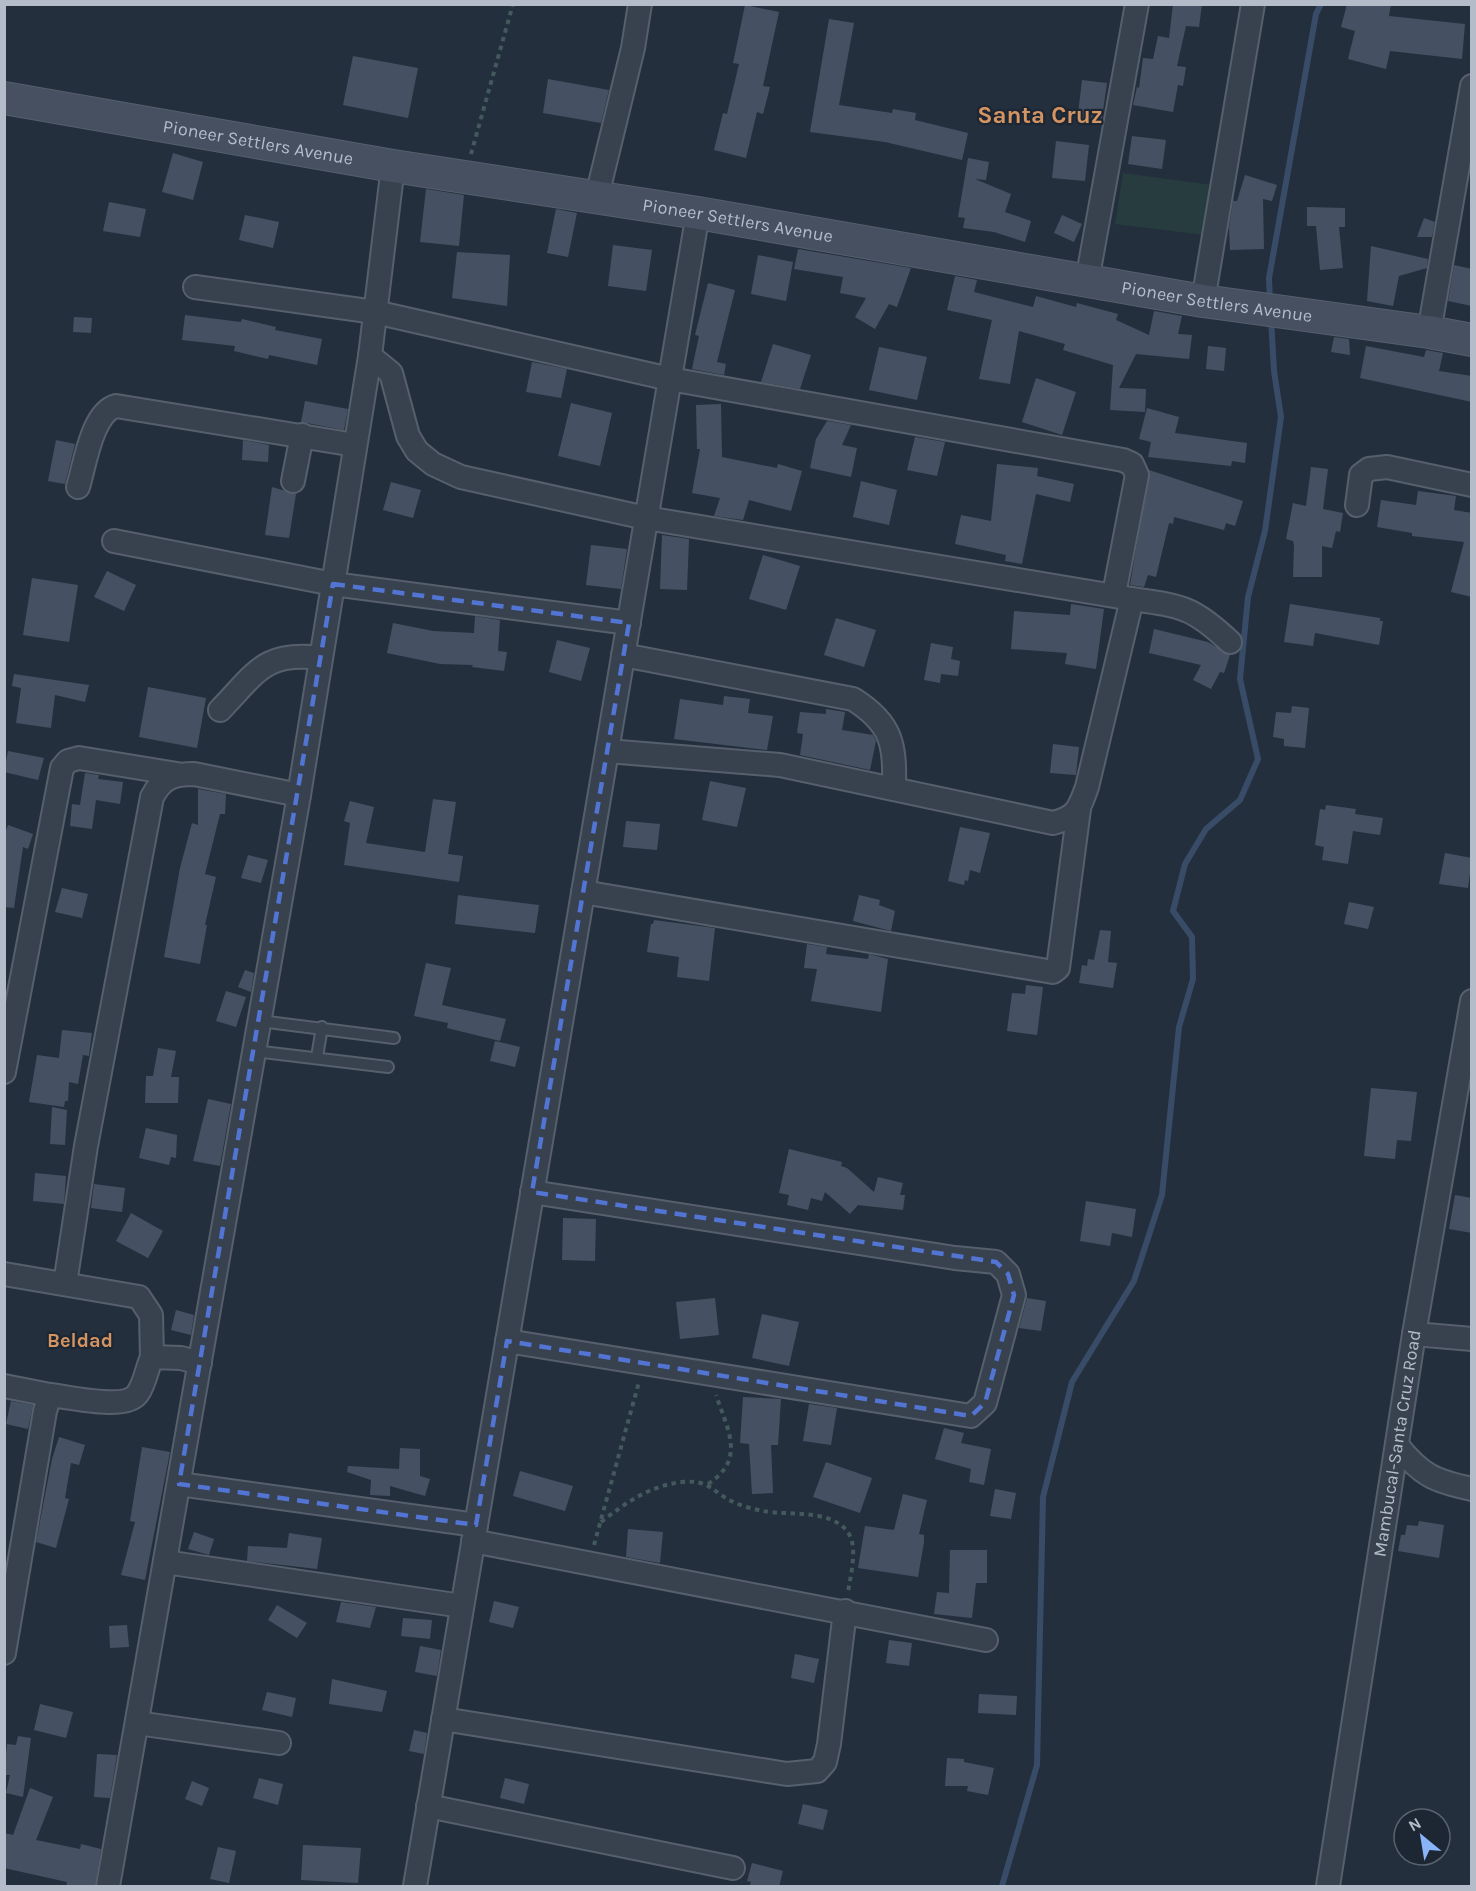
<svg xmlns="http://www.w3.org/2000/svg" width="1476" height="1891" font-family="Karla,sans-serif">
<style>
.green{fill:#263c3f}
.lines{fill:none;stroke-linecap:round;stroke-linejoin:round}
.stream{stroke:#394c67;stroke-width:6}
.building{fill:#455162}
.lane-casing{stroke:#565f6c;stroke-width:14}
.street-casing{stroke:#565f6c;stroke-width:26}
.secondary-casing{stroke:#565f6c;stroke-width:34}
.path{stroke:#44595c;stroke-width:4;stroke-dasharray:4.5 4.5;stroke-linecap:butt}
.lane{stroke:#38414e;stroke-width:10}
.street{stroke:#38414e;stroke-width:22}
.secondary{stroke:#465061;stroke-width:32}
.marked{fill:none;stroke:#5274d3;stroke-width:4.5;stroke-dasharray:12 8;stroke-linejoin:round}
.labels{text-anchor:middle;stroke-width:4.5;stroke-linejoin:round;paint-order:stroke}
.street-label{font-size:18px;fill:#b4bcc9;stroke:#1d2633}
.neighbourhood-label{font-size:20px;font-weight:bold;fill:#d59563;stroke:#1d2633}
.district-label{font-size:24px;font-weight:bold;fill:#d59563;stroke:#1d2633}
</style>
<rect width="100%" height="100%" fill="#242f3e"/>
<path class="green" d="M1123,173L1219,186L1212,236L1115,224Z"/>
<g class="lines">
<path class="stream" d="M1270,302L1269,278L1316,14L1321,4
M1002,1886L1037,1765L1043,1497L1072,1382L1134,1281L1162,1195L1179,1027L1193,979L1192,937L1173,911L1185,864L1206,829L1240,800L1258,759L1240,679L1248,597L1265,531L1281,417L1274,371L1271,318"/>
</g>
<path class="building" d="M1173,4H1202L1199,27L1186,26L1177,66L1186,67L1183,86L1178,85L1173,112L1133,105L1137,87L1139,88L1143,58L1153,59L1158,36L1169,38Z
M1347,4H1391L1389,16L1465,24L1462,59L1390,51L1386,69L1348,59L1355,31L1341,27Z
M745,5L779,12L763,86L770,87L763,114L757,112L746,158L714,150L723,113L727,114L739,64L733,63Z
M829,19L854,23L839,105L892,113L893,109L916,113L915,120L968,133L962,160L885,142L810,132Z
M353,56L418,68L408,118L343,105Z
M548,79L609,90L601,123L543,113Z
M1082,80L1107,83L1101,125L1077,122Z
M1132,136L1166,140L1162,169L1128,164Z
M1056,141L1089,145L1085,181L1052,178Z
M173,153L203,162L193,200L162,192Z
M968,158L989,162L986,180L975,179L1011,194L1005,212L1031,221L1025,242L994,232L963,228L965,218L958,217Z
M1245,175L1277,185L1272,201L1263,199L1264,249L1230,250L1229,228L1233,201H1237Z
M426,189L464,195L459,246L420,242Z
M109,202L146,209L140,237L103,231Z
M1307,207L1345,208V227H1339L1343,268L1320,270L1316,226H1307Z
M556,209L577,213L568,257L547,253Z
M245,215L279,222L273,248L239,240Z
M1062,215L1082,224L1074,242L1054,233Z
M1424,218L1435,222L1432,237H1417Z
M613,245L652,250L646,291L608,286Z
M1371,246L1428,259L1427,268L1399,276L1393,306L1367,301Z
M798,249L911,268L897,307L889,304L875,329L855,317L866,298L840,293L843,277L794,269Z
M457,252L510,255L507,306L452,298Z
M758,255L793,262L786,301L751,294Z
M1454,265L1472,269V306L1448,301Z
M955,276L977,280L974,292L1033,307L1036,296L1076,307L1077,303L1118,314L1116,320L1149,335L1154,311L1182,316L1178,334L1192,335L1189,359L1136,354L1119,388L1146,389L1145,412L1110,410L1113,365L1063,350L1065,344L1019,331L1010,384L979,379L992,320L947,310Z
M708,283L735,290L717,362L726,364L724,375L692,369L699,336L695,335Z
M185,315L241,322L242,319L276,327L275,330L322,339L317,365L269,355L268,359L234,351L235,346L182,340Z
M74,317L92,318L91,333L73,332Z
M1334,337L1349,339L1350,355L1331,352Z
M773,344L811,355L800,389L761,382Z
M1208,346L1226,348L1224,371L1206,369Z
M1366,346L1424,357L1426,350L1443,353L1439,371L1472,376V402L1360,378Z
M879,347L927,357L917,400L869,390Z
M532,362L567,369L561,398L526,392Z
M1036,378L1076,392L1062,435L1022,422Z
M305,401L348,409L344,430L301,422Z
M571,403L612,413L600,466L558,456Z
M721,404L722,457L777,468L778,464L802,471L791,511L749,500L743,520L714,516L720,498L692,493L700,449H697L696,405Z
M1147,408L1179,417L1175,433L1247,443L1245,463L1232,461L1231,466L1148,457L1151,442L1139,439Z
M827,421L851,425L842,445L857,448L851,477L810,468L816,439Z
M915,437L945,442L937,476L907,470Z
M56,440L75,444L65,484L48,481Z
M243,440L269,445L268,462L242,460Z
M997,464L1038,468L1037,476L1074,484L1070,502L1036,494L1022,564L1005,561L1006,555L955,544L961,515L991,521Z
M1311,467L1328,469L1323,509L1343,513L1340,532L1336,531L1332,548L1322,546V577H1293L1294,545L1293,541L1286,539L1293,503L1306,506Z
M1149,470L1243,501L1235,526L1226,523L1224,530L1174,517L1173,524L1169,523L1156,577L1148,575L1144,587L1130,585Z
M861,481L897,490L889,525L853,517Z
M391,482L421,490L413,518L383,510Z
M272,487L296,494L289,538L265,535Z
M1418,491L1456,496L1454,510L1472,513V597L1451,592L1464,542L1412,536V533L1377,527L1381,500L1416,505Z
M662,535L689,539L687,590L660,589Z
M591,545L627,549L621,589L586,585Z
M763,555L800,566L786,610L749,599Z
M107,571L136,585L124,611L94,597Z
M32,578L78,585L69,642L23,635Z
M1071,604L1104,609L1096,669L1065,664L1067,653L1011,649L1014,611L1070,615Z
M1290,604L1380,618V621H1383L1379,645L1315,633L1313,646L1284,642Z
M475,616L500,620L498,651L507,652L504,671L472,667L473,665L440,664L387,653L393,623L433,631L474,633Z
M836,618L876,630L864,667L824,655Z
M1154,629L1208,642L1230,655L1224,673L1220,672L1211,689L1193,680L1201,665L1149,653Z
M557,640L590,648L581,681L549,672Z
M931,643L953,647L951,659L960,661L958,676L941,674L940,683L924,680Z
M14,674L89,685L85,702L55,695L51,728L16,723L21,688L12,686Z
M148,687L206,698L197,748L139,737Z
M724,696L750,699L748,713L773,716L767,750L674,739L680,699L723,705Z
M1292,706L1309,708L1305,748L1284,746V739L1273,737L1276,712L1291,713Z
M826,709L845,712L842,730L873,735L876,741L870,770L800,755L803,734L797,733L800,712L826,714Z
M1053,744L1079,747L1076,775L1050,773Z
M8,751L44,758L38,780L4,772Z
M85,773L99,775L98,779L123,782L120,804L96,800L92,829L70,826L72,804L80,805Z
M710,781L746,788L737,827L702,820Z
M198,789L226,794L225,814H220L205,874L216,877L205,925H207L200,964L164,957L180,868L192,823L198,825Z
M433,799L456,802L448,854L463,856L459,882L344,865L350,823L344,821L350,801L374,807L366,843L425,852Z
M1326,805L1356,809L1355,814L1383,818L1380,835L1353,831L1348,864L1322,860L1324,847L1315,845L1320,809L1325,810Z
M626,821L660,824L657,850L623,847Z
M8,825L33,834L28,849L23,847L14,908L4,907V835Z
M960,827L990,833L980,873L970,870L968,881L965,880L964,885L948,881Z
M1445,853L1472,858L1468,888L1439,884Z
M248,855L268,860L261,883L241,878Z
M62,888L88,894L82,918L55,912Z
M458,895L539,905L535,933L455,924Z
M859,895L880,900L879,905L895,911L891,931L853,921Z
M1349,902L1374,907L1368,929L1344,924Z
M654,920L715,928L709,981L677,977L679,957L647,952L651,924H653Z
M1100,930L1111,931L1108,962L1117,963L1113,988L1079,983L1082,965L1087,966L1088,959L1094,960Z
M807,944L827,947L826,954L868,959L869,954L888,959L881,1012L811,1001L817,969L804,968Z
M426,963L451,968L442,1005L506,1019L500,1041L447,1028L448,1023L414,1016Z
M245,970L254,973L251,992L238,987Z
M1026,985L1043,987L1037,1035L1007,1031L1012,993L1025,994Z
M226,991L246,997L236,1027L216,1021Z
M62,1030L92,1033L89,1056L83,1055L78,1084L69,1082L68,1101H65L64,1107L29,1102L37,1055L59,1058Z
M495,1041L520,1047L515,1067L490,1061Z
M158,1048L176,1051L171,1077H179L178,1103H145L146,1076H153Z
M1371,1088L1417,1092L1411,1141L1397,1140L1395,1159L1364,1156Z
M208,1099L231,1104L220,1166L193,1161Z
M52,1107L67,1110L65,1145L50,1144Z
M146,1128L177,1135L176,1158L171,1157L169,1165L139,1158Z
M789,1149L842,1162L841,1166L847,1168L874,1192L878,1177L903,1183L900,1195H905L903,1210L858,1205L850,1214L825,1192L822,1201L811,1198L808,1210L787,1205L789,1195L779,1193Z
M35,1173L66,1176L64,1204L33,1201Z
M94,1184L125,1188L122,1212L91,1208Z
M1455,1195L1472,1198V1233L1449,1229Z
M1086,1201L1136,1209L1132,1237L1112,1233L1110,1246L1080,1241Z
M131,1213L163,1231L148,1258L116,1241Z
M563,1218L596,1219L595,1261L562,1260Z
M715,1298L719,1335L680,1339L676,1302Z
M1027,1298L1046,1301L1041,1331L1019,1328Z
M176,1310L194,1315L191,1335L171,1330Z
M762,1314L799,1322L789,1366L752,1358Z
M743,1397L781,1399L778,1445H771L773,1493L752,1494L749,1444L740,1443Z
M11,1401L33,1405L28,1429L6,1424Z
M809,1404L837,1408L831,1445L803,1441Z
M944,1428L964,1433L961,1443L991,1449L984,1485L969,1482L971,1469L935,1459Z
M59,1437L85,1445L79,1465L71,1463L65,1498L69,1499L56,1548L36,1542L52,1459Z
M142,1447L170,1452L145,1580L121,1575L135,1522L130,1521Z
M400,1448L420,1449V1476L430,1479L425,1496L390,1486V1496L370,1495L371,1480L347,1472L348,1466L399,1469Z
M826,1462L872,1478L860,1513L813,1497Z
M520,1471L573,1486L565,1511L513,1496Z
M995,1489L1016,1493L1011,1519L990,1516Z
M903,1494L927,1500L919,1534L924,1535V1542L918,1577L858,1568L865,1526L894,1530Z
M1419,1521L1444,1525L1439,1558L1398,1551L1401,1535H1405L1407,1525L1418,1526Z
M628,1529L663,1532L660,1563L626,1557Z
M194,1532L214,1539L209,1555L188,1549Z
M289,1533L322,1538L317,1569L247,1561L248,1546L287,1548Z
M950,1550H987V1583H976L972,1618L934,1614L937,1592L949,1593Z
M494,1601L519,1607L513,1628L489,1622Z
M341,1602L376,1607L370,1628L336,1622Z
M277,1605L307,1623L297,1638L268,1620Z
M403,1618L432,1620L430,1639L401,1636Z
M127,1625L129,1647L110,1648L109,1626Z
M889,1640L912,1643L909,1666L886,1663Z
M420,1646L441,1650L437,1676L415,1672Z
M795,1654L819,1659L814,1683L791,1678Z
M332,1679L387,1691L382,1712L329,1704Z
M267,1692L296,1698L292,1717L262,1710Z
M979,1694L1017,1696L1016,1715L978,1713Z
M40,1704L73,1712L66,1738L34,1730Z
M414,1730L427,1733L424,1754L409,1751Z
M18,1736L31,1738L23,1797L6,1793L10,1775H4L7,1744L16,1745Z
M97,1754L117,1755L110,1798L94,1797Z
M947,1758L964,1759V1762L994,1768L988,1795L967,1791L968,1786H945Z
M259,1778L283,1784L278,1805L253,1798Z
M505,1778L529,1784L524,1804L500,1798Z
M192,1781L209,1788L202,1806L185,1799Z
M30,1788L53,1797L36,1840L80,1849L81,1844L101,1849L95,1887H66L67,1882L4,1868V1833L13,1835Z
M803,1804L828,1810L823,1830L798,1824Z
M303,1845L361,1848L358,1883L301,1880Z
M218,1847L236,1851L229,1883L210,1879Z
M752,1863L783,1871L779,1887H749L751,1882L747,1881Z"/>
<g class="lines">
<g class="lane-casing">
<path id="lane" d="M260,1021L394,1038
M254,1051L388,1067
M317,1057L322,1027"/>
</g>
<g class="street-casing">
<g id="street">
<path d="M597,196L633,48L640,4"/>
<path d="M1087,281L1137,4"/>
<path d="M195,287L375,312L670,379L1123,460L1132,464L1137,475L1114,594"/>
<path d="M1203,301L1253,4"/>
<path d="M1429,332L1472,86"/>
<path d="M370,356L391,373L408,436L417,451L433,464L461,477L646,518L1132,599L1087,787C1079,809 1077,817 1053,823L780,765L607,751"/>
<path d="M293,481L302,435"/>
<path d="M78,487C85,464 92,413 116,406L355,445"/>
<path d="M1357,505L1361,475L1369,469L1387,467L1472,485"/>
<path d="M114,541L333,584L629,623"/>
<path d="M1132,599C1182,606 1193,607 1230,642"/>
<path d="M623,655L853,699C893,724 895,745 894,789"/>
<path d="M220,710C256,673 264,651 320,658"/>
<path d="M583,892L1053,972L1058,968L1079,809"/>
<path d="M4,1072L62,768L68,761L79,758L177,774"/>
<path d="M4,1274L139,1297L151,1315L152,1357"/>
<path d="M65,1284L86,1146L152,797C162,778 172,774 194,774L299,795"/>
<path d="M1414,1334L1472,1339"/>
<path d="M507,1341L971,1416L985,1403L1014,1295L1008,1274L996,1262L955,1258L532,1192"/>
<path d="M4,1386L50,1395"/>
<path d="M1397,1445C1421,1475 1434,1481 1472,1489"/>
<path d="M179,1484L476,1525"/>
<path d="M473,1541L986,1640"/>
<path d="M165,1562L462,1606"/>
<path d="M4,1653L45,1411L50,1395C70,1397 127,1411 138,1393C145,1383 147,1368 152,1357L181,1358L200,1363"/>
<path d="M443,1719L787,1774L817,1771L825,1762L829,1744L845,1611"/>
<path d="M137,1723L279,1743"/>
<path d="M428,1806L733,1868"/>
<path d="M108,1886L299,795L370,356L393,166"/>
<path d="M415,1886L698,213"/>
<path id="s1" d="M1328,1886L1414,1334L1472,1001"/>
</g>
</g>
<g class="secondary-casing">
<g id="secondary">
<path id="s2" d="M4,98L393,166L698,213L1203,301L1429,332L1472,340"/>
</g>
</g>
<path class="path" d="M471,154L513,4
M708,1484C746,1459 728,1431 716,1395
M601,1522C627,1502 649,1486 682,1482C712,1479 714,1495 736,1503C744,1507 754,1509 763,1511C788,1516 833,1508 849,1534C858,1549 850,1577 848,1593
M594,1545L639,1382"/>
<use href="#lane" class="lane"/>
<use href="#street" class="street"/>
<use href="#secondary" class="secondary"/>
</g>
<path class="marked" d="M333,584L629,623L532,1192L996,1262L1008,1274L1014,1295L985,1403L971,1416L507,1341L476,1525L179,1484Z"/>
<g class="labels">
<g class="street-label">
<text dy="6" stroke="none"><textPath href="#s2" startOffset="258">Pioneer Settlers Avenue</textPath></text>
<text dy="6" stroke="none"><textPath href="#s2" startOffset="744">Pioneer Settlers Avenue</textPath></text>
<text dy="6" stroke="none"><textPath href="#s2" startOffset="1230">Pioneer Settlers Avenue</textPath></text>
<text dy="6" stroke="none"><textPath href="#s1" startOffset="448">Mambucal-Santa Cruz Road</textPath></text>
</g>
<g class="neighbourhood-label">
<text x="80" y="1347">Beldad</text>
</g>
<g class="district-label">
<text x="1040" y="123">Santa Cruz</text>
</g>
</g>
<rect width="1476" height="1891" fill="none" stroke="#b4bcc9" stroke-width="12"/>
<g transform="translate(1422 1837) rotate(330)"><circle r="28" fill="#1d2633" stroke="#59626f" stroke-width="1.5"/>
<path d="M0-4.5L10 22L0 15L-10 22Z" fill="#8ab4f8"/>
<text y="-9" font-size="16" font-weight="bold" text-anchor="middle" fill="#b4bcc9">N</text>
</g>
</svg>
